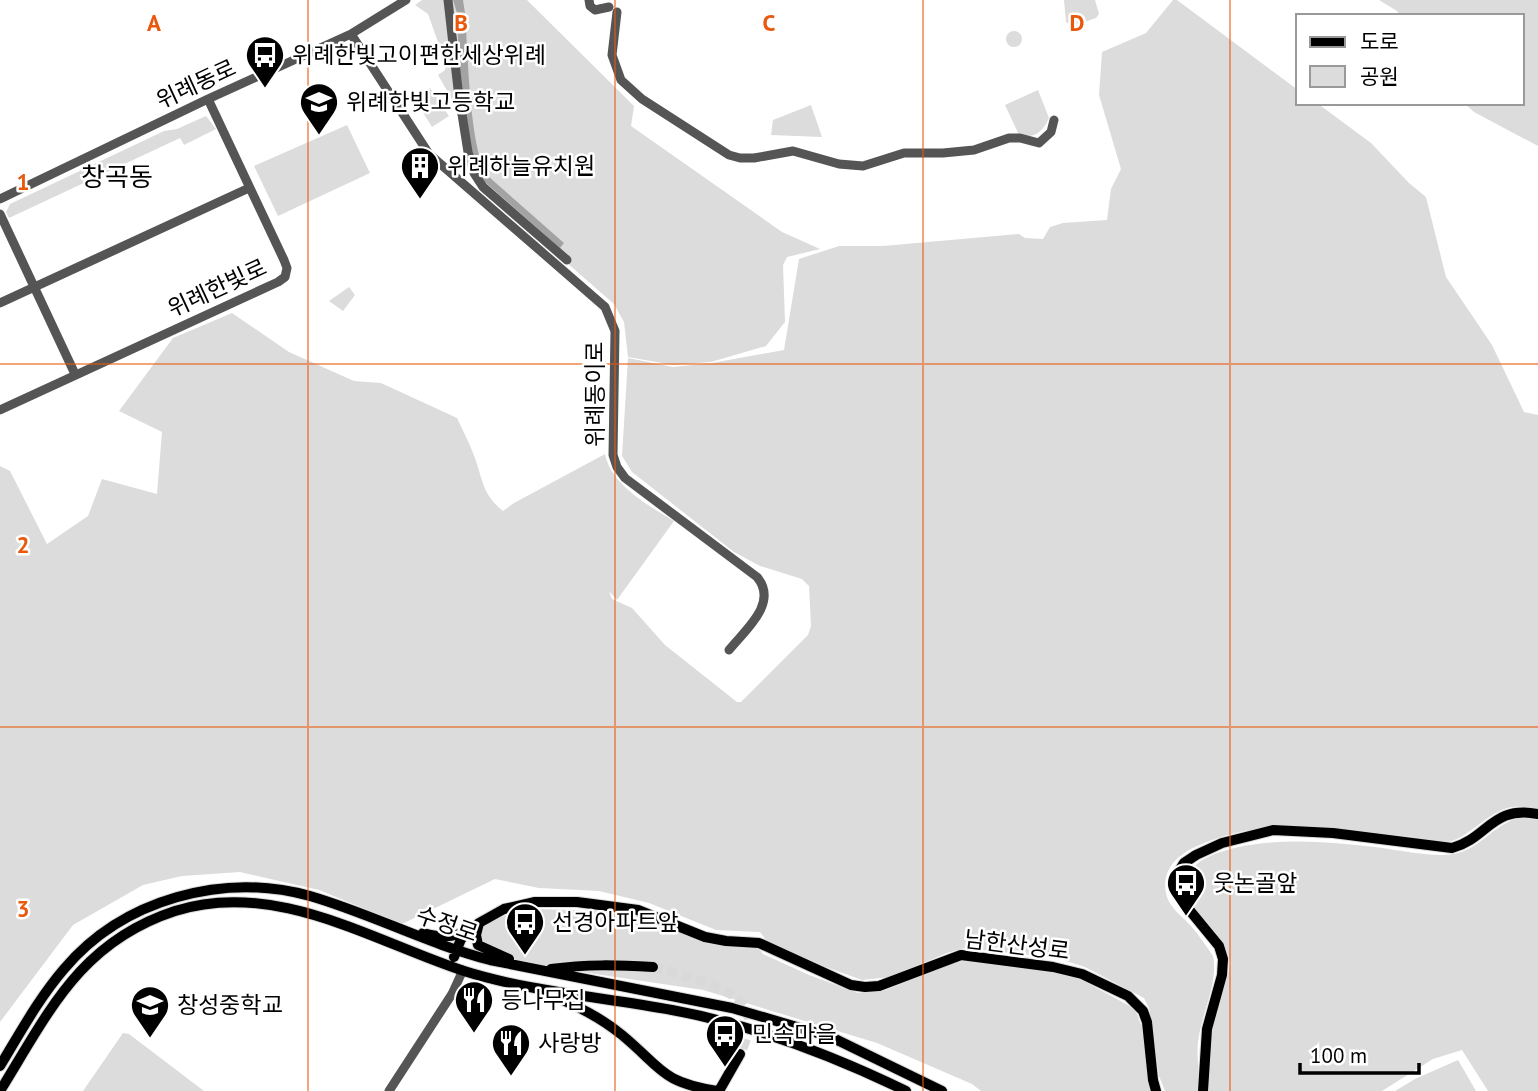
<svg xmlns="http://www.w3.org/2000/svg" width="1538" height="1091" font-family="'PT Sans','Noto Sans KR',sans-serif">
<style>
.green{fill:#dcdcdc}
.water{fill:#a3a3a3}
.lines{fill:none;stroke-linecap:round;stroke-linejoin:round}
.major-tunnel{stroke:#d9d9d9;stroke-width:10;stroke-dasharray:10 5;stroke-linecap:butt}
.major-casing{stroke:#dbdbdb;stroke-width:12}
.minor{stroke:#555;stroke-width:9}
.major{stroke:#000;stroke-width:10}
.grid{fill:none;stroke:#e8590c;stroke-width:2;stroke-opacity:0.55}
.labels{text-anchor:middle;stroke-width:5;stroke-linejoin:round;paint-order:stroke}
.poi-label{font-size:23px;fill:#000;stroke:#fff;text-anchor:start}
.street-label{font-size:23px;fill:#000;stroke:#fff}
.quarter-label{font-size:26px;fill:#000;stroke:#fff}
.grid-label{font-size:23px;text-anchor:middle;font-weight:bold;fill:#e8590c;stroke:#fff;stroke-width:5;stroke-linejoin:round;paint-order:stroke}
</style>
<rect width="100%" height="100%" fill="#fff"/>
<path class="green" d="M422,0H527L634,106L631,126L782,232L820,249L787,257L783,265L785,322L766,346L711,362L673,365L628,357L624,322L614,304L479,186L461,115L438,75L445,70L446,65L428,14L415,5Z
M1064,0H1095L1099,14L1096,18L1072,26L1066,22Z
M1173,0H1177L1298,90V103H1317L1371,143L1409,183L1426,197L1446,277L1492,345L1524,412L1538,415V810C1529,809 1520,805 1512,807C1486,811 1465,844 1442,842C1430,842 1417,837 1405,836C1329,830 1269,813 1195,847C1174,857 1160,873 1167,897C1171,909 1183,917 1191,926C1199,935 1206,946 1213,956C1219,981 1201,1015 1198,1042C1196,1058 1201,1075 1197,1091H1165L1159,1076L1149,1008L1144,998L1085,967L1056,958L965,948L947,953L890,977L862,980L812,962L766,940L760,932L716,930L649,903L599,891L539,888L495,879L402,924L319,890L240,872L182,876L143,885L73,925L0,1022V466L10,471L47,544L88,516L102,479L157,494L162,432L119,411L173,338L232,313L289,352L354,381L381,383L457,418C464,433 472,448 477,464C484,486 484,495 503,511L514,503L605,454C611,485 649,506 674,521L617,600L609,591L612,599L632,608L665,645L737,702H741L808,635L811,626L809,586L802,579L760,566L734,552L632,472L622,456L628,358L673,367L712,363L784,350L799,259L839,246H883L1019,234L1025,238L1043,239L1050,227L1063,223L1107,220L1111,189L1121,169L1099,95L1102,52L1146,33Z
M1379,0H1538V146L1474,112L1464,103H1522V16H1400L1397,11Z
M1006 39a8 8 0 1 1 16 0a8 8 0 1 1-16 0Z
M430,88L449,116L432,127L414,98Z
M1038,90L1049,118C1043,132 1034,139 1019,135L1005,105Z
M811,105L822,137L771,135L773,120Z
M206,116L216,129L184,145L180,138L9,218L6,212L10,204L164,131L177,129Z
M347,125L370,173L278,216L254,166Z
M349,287L355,295L343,311L329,301Z
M1522,817L1538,820V1091H1488L1462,1050L1433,1059L1382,1091H1208L1212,1032L1231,963L1225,947L1184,897L1181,881C1188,873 1195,864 1204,859C1252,833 1336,842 1389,849C1408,852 1440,858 1458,853C1482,847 1493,824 1522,817Z
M536,909L610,911L646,916L757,946L763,954L809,975L858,993L886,990L944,966L962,961L1053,972L1082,980L1135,1009L1143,1030L1151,1091H981L972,1084L877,1043L703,990L528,964L486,952L476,940L486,923L507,915Z
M123,1033L129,1034L204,1091H83Z
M1458,1060L1476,1091H1395L1415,1079Z"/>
<path class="water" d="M453,0H463L465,13C468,49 469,150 488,176L564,243L560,248L485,182L474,163L460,89L457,13Z"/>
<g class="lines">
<path class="major-tunnel" d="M653,967C677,974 737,986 747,1011C752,1025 746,1041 740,1054"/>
<g class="major-casing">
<path id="major" d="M479,923L476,935L478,945L509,959
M423,933C439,937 452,939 468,930
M454,957L461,939L479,923L504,909L535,902H577L638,910L705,937L726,941L759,943L851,985L865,987L879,986L961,955L1053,967L1082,974L1128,996L1143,1011L1147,1022L1153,1080L1156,1091
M551,969C586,964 618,965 653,967
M551,995C577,1006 600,1017 622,1035C662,1068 660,1082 717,1091
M0,1066C20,1033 39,998 64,969C123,899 223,872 310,896C372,914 428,944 490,960L732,1008L831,1037L942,1091
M0,1091C49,1012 80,942 175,911C275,879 373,941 464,971C531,992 603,997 672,1010C753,1025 832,1055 906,1091
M719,1091L740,1054
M1203,1091L1207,1029L1222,975L1223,959L1219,946L1182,901L1178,891L1179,871L1184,863L1196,855L1222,843L1273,830L1333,833L1452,848C1488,838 1492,805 1538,814"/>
</g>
<path class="minor" d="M448,0L458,89L468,152L474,173L483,187L567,260
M589,0L590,6L595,10L609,7
M617,12L612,55L621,80L642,99L729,155L740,158H754L793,151L839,164L863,166L904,153H943L974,150L1009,138H1020L1039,143L1051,132L1054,120
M351,34L429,154L605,307L615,331L613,455L617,467L625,478L757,577C779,603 745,630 729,650
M0,199L208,99L351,34L406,0
M0,214L75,374
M0,303L249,188
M0,410L278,282L285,277L287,268L284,260L208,99
M389,1091L452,994L463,970"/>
<use href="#major" class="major"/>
</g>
<path class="grid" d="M308,0V1091M615,0V1091M923,0V1091M1230,0V1091M0,364H1538M0,727H1538"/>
<defs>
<g id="bus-pin" transform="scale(2.0125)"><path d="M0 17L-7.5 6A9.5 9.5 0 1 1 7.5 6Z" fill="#000" stroke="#fff"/><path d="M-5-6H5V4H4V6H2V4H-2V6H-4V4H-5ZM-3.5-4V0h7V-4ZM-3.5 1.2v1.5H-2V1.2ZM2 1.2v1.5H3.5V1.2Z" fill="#fff"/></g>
<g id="school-pin" transform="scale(2.0125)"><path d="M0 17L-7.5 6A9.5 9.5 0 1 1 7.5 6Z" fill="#000" stroke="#fff"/><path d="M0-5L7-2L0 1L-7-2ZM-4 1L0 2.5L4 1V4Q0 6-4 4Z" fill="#fff"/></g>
<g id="building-pin" transform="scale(2.0125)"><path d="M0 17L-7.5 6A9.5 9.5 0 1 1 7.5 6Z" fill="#000" stroke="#fff"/><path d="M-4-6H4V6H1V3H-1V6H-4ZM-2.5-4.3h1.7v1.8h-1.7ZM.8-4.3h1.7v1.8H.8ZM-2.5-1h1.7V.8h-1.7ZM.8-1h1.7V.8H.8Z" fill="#fff"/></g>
<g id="restaurant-pin" transform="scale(2.0125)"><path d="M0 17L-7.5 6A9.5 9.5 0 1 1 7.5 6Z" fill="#000" stroke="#fff"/><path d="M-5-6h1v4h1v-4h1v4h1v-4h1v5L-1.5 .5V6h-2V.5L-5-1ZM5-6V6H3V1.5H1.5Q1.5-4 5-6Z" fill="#fff"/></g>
</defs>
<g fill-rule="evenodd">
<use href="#bus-pin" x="265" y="55"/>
<use href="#school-pin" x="319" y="102"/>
<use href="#building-pin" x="420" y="166"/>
<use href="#bus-pin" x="1186" y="883"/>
<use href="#bus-pin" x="525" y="922"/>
<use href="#restaurant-pin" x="474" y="1000"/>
<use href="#school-pin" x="150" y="1005"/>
<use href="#bus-pin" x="725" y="1034"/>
<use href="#restaurant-pin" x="511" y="1043"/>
</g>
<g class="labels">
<g class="poi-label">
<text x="292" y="63">위례한빛고이편한세상위례</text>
<text x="346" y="110">위례한빛고등학교</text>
<text x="447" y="174">위례하늘유치원</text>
<text x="1213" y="891">웃논골앞</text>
<text x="552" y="930">선경아파트앞</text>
<text x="501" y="1008">등나무집</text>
<text x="177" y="1013">창성중학교</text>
<text x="752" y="1042">민속마을</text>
<text x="538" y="1051">사랑방</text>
</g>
<g class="street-label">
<text transform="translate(196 84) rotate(-25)" y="8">위례동로</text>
<text transform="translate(217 288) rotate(-25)" y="8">위례한빛로</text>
<text transform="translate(595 394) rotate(-90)" y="8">위례동이로</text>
<text transform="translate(447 924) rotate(19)" y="8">수정로</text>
<text transform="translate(1017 945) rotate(7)" y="8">남한산성로</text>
</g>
<g class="quarter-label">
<text x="117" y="186">창곡동</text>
</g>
</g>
<g class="grid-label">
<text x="154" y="31">A</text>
<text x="461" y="31">B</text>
<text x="769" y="31">C</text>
<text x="1077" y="31">D</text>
<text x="23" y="190">1</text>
<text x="23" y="553">2</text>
<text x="23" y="917">3</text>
</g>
<rect x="1296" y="14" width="228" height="91" fill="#ffffff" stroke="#999999" stroke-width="2"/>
<rect x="1310" y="37" width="35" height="10" fill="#000000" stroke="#999999" stroke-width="2"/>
<text x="1360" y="49" font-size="21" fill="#000000">도로</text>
<rect x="1310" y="66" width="35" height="21" fill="#dcdcdc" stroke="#999999" stroke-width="2"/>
<text x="1360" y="84" font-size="21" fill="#000000">공원</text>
<path d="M1300 1063v10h119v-10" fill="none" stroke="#000000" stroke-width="3.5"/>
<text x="1310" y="1063" font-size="21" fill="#000000" stroke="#ffffff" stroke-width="5" paint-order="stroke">100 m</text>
</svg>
